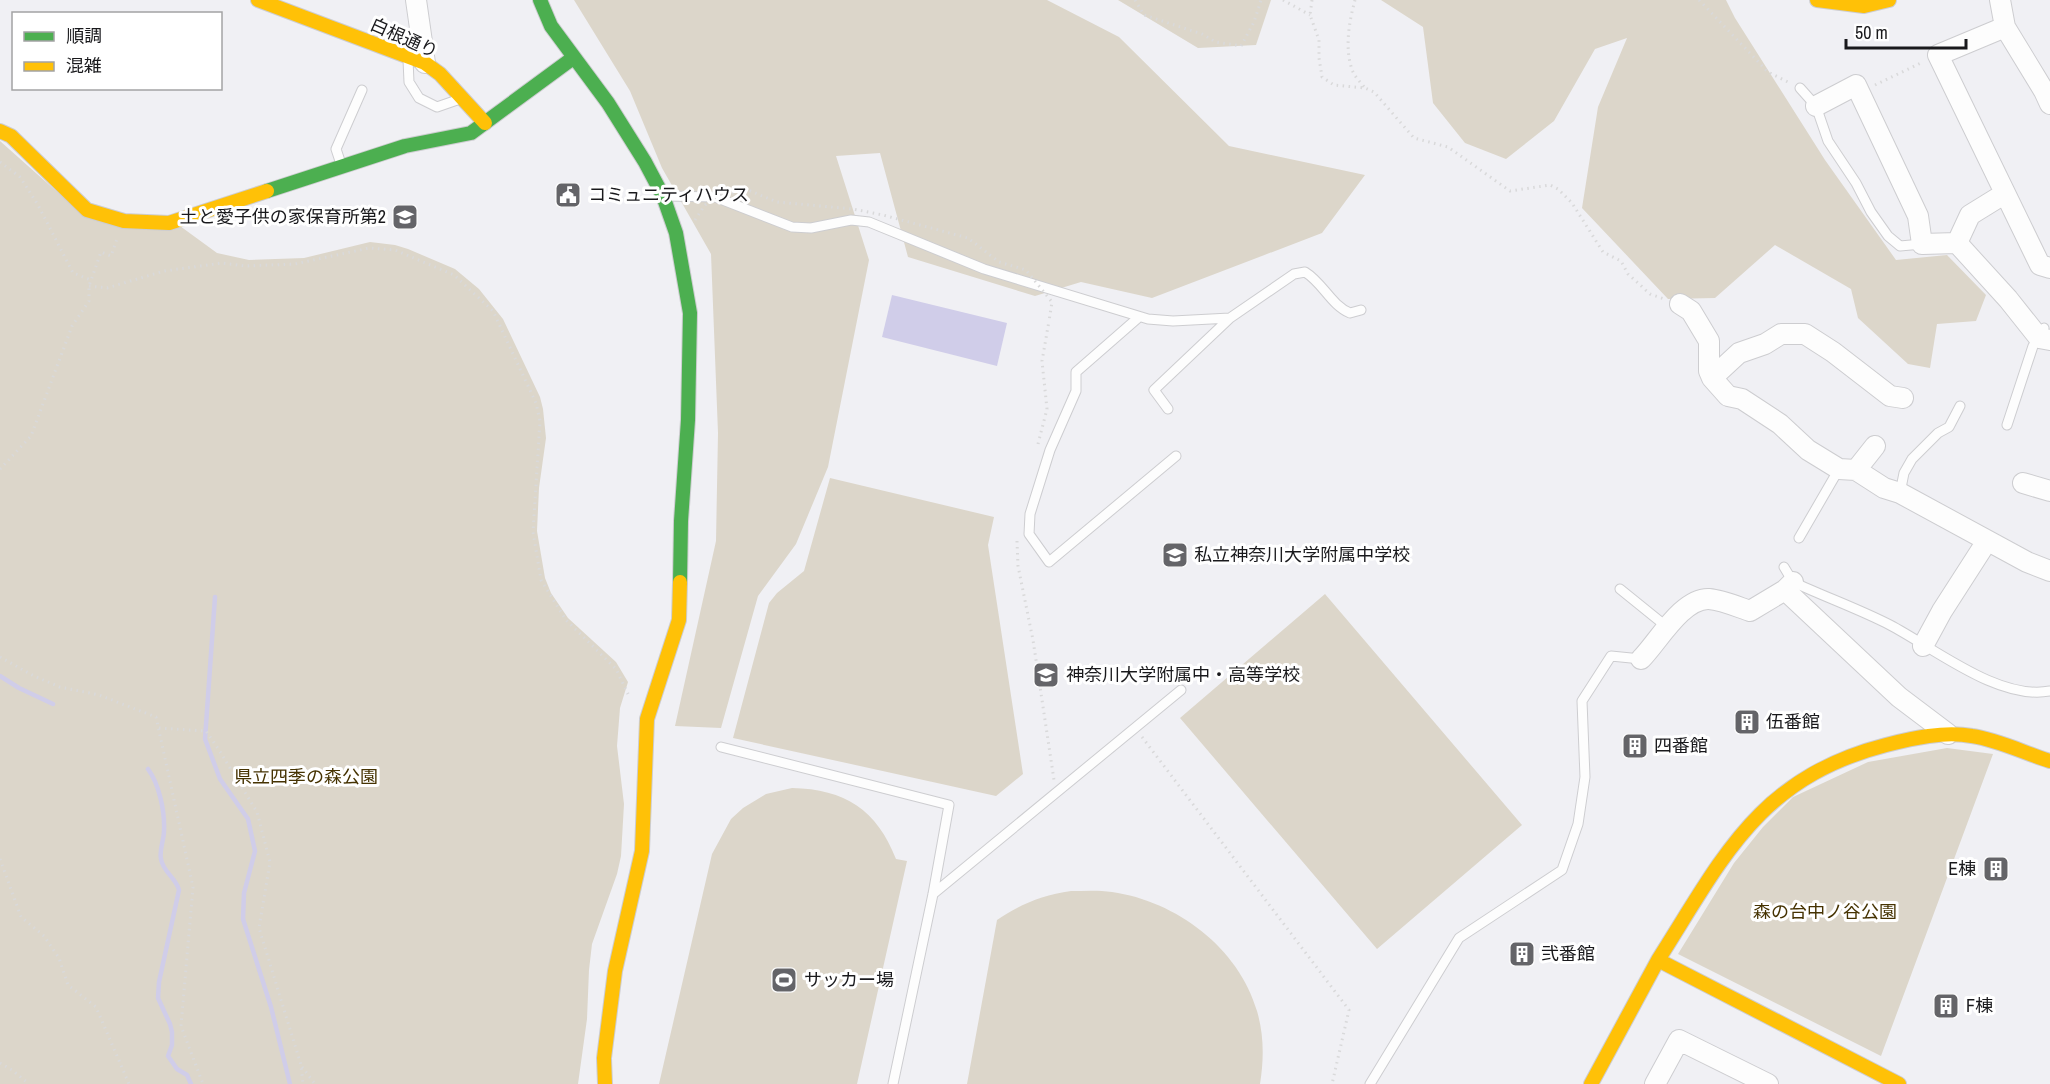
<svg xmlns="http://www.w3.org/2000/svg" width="2050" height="1084" font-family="'Archivo Narrow','Noto Sans JP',sans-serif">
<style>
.green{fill:#dcd6ca}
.water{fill:#d0cde9}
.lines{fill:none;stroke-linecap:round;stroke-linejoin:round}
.stream{stroke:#d0cde9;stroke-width:4.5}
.lane-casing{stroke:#cdcdd0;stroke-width:11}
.street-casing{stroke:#cdcdd0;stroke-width:22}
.fast-casing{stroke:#cdcdd0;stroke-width:16}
.slow-casing{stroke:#cdcdd0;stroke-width:16}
.path{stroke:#d9d9da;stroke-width:3;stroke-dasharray:1.5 4.5;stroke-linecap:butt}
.lane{stroke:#fdfdfd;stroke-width:9}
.street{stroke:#fdfdfd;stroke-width:20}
.fast{stroke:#4caf50;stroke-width:14}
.slow{stroke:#ffc107;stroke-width:14}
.path-bridge{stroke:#d9d9da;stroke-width:3;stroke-dasharray:1.5 4.5;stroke-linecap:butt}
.labels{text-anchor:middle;stroke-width:6;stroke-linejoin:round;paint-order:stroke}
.street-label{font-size:18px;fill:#19191c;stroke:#fff}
.poi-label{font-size:18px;fill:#19191c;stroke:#fff;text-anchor:start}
.park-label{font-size:18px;fill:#463302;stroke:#fff}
</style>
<rect width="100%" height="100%" fill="#f0f0f4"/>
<path class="green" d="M574,0H1047L1119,37L1229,146L1365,175L1322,233L1152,298L1081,282L1035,296L908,257L880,153L836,156L869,260L828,467L796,544L758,596L721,728L675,726L716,541L718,433L711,254L662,168L630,91Z
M1118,0H1271L1256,45L1198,48Z
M1381,0H1726L1735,18L1825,160L1896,260L1947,255L1986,295L1976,321L1937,324L1930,368L1908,364L1858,318L1851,289L1775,245L1715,298L1668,299L1582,208L1598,107L1627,38L1595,49L1554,121L1506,159L1465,143L1433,103L1423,27Z
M0,141L82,214L180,226L217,253L249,260L304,258L370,242L395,245L408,249L455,269L479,289L503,319L540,397L543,409L546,438L539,488L537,531L545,578L551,593L568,618L616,662L628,682L620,708L617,746L624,804L621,856L617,874L592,944L589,970L587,1019L578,1084H0Z
M830,478L994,517L988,545L1023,774L996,796L733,738L769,603L777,593L804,571Z
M1325,594L1522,825L1377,949L1180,718Z
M1947,748L1993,754L1881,1056L1678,954L1734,863L1763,827L1793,797L1868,762Z
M792,788C845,789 877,810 896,859L907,861L857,1084H659L712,854L731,819L743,808L766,794Z
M1071,891C1084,891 1099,890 1112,892C1176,901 1239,948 1257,1011C1264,1035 1264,1059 1260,1084H967L997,920C1021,904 1042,895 1071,891Z"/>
<path class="water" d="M892,295L1007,323L997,366L882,337Z"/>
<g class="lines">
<path class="stream" d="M215,597L205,739L220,779L248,819L255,851L244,893L243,919L271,1007L290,1084
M0,676L19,688L53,704
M148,769C159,784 165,811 164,831C164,840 159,850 161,859C163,872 176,878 179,890L159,982L158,998L170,1024L172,1032V1045L168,1056L177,1069L187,1075L191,1084"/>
<g class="lane-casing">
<path id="lane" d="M408,60L409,82L419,98L437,107L460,99
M1800,88L1816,106L1828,141L1856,183L1871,212L1888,236L1900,246L1922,244
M341,164L336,149L362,90
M665,196L715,197L792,227L811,228L851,220L869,222L984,269L1148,319L1173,321L1230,318
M1139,317L1076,372V391L1050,450L1030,514L1029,534L1049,562L1176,456
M1168,409L1154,390L1230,318L1294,274L1305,272C1323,283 1331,305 1350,313L1361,310
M2007,425L2033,346L2044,328
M1900,493L1904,473L1912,459L1938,433L1949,427L1960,406
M1799,538L1839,469
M1784,567L1793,582C1825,597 1859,609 1890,625C1934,648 1999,701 2050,691
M1620,589L1667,627
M721,747L949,805L933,894L893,1084
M933,894L1181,690
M1370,1084L1459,938L1562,870L1578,824L1585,777L1582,701L1611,656L1641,659"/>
</g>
<g class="street-casing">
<path id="street" d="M416,0L425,63
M2000,0L2005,27L2044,91L2050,104
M2005,27L1938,55L2040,265L2050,268
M1816,106L1856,85L1918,216L1922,244L1957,243
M2004,194L1970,215L1957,243L2008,299L2039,338L2050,340
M1680,304L1691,311L1709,341V371L1712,378L1728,396L1742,399L1780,424L1808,450L1839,469L1856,470L1884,488L1900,493L2027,562L2050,571
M1712,378L1739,353L1765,344L1781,334H1805L1833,352L1890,396L1903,398
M1856,470L1875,446
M2023,483L2050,491
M1785,590L1899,697L1948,734
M1923,646L1942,611L1987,541
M1641,659C1658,642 1682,598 1709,599C1722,600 1738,607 1750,611L1785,590L1793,582
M1655,1084L1679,1040L1768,1084"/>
</g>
<g class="fast-casing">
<path id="fast" d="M540,0L551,26L608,103L645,162L663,196L676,233L690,313L688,420L681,521L680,582
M267,191L405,146L471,133L573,58"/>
</g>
<g class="slow-casing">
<path id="slow" d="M258,0L425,63L440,74L485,123
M1817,0L1864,6L1889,0
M0,131L11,136L87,210L124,221L169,223L267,191
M1658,960C1723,858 1758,778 1886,745C1913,738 1944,731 1972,736C1999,740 2024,753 2050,761
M605,1084L604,1058L615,971L642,851L647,719L679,620L680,582
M1591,1084L1658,960L1899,1084"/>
</g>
<path class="path" d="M1135,0L1144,15L1202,34L1216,42L1241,46L1254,22L1261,0
M1283,0L1310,15
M1312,0L1310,15L1319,40V58L1322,77L1334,85L1365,88L1374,92L1414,138L1448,147L1510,191L1550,185L1558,189L1572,203L1603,252L1621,261L1628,274L1650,294L1664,299
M1355,0C1349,22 1344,50 1353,72C1356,78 1361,83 1365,88
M1699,0L1768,72L1790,83
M1875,85L1923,62
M0,162L20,177L38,205L73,273L91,280
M89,286L107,288L164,271L222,263L245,266L295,264L369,248L395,250L454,275L493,311L536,403L540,421L533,532L541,580L566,620L616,669L628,694
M1038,444L1047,409L1042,361L1049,321
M0,469L31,436L72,326L89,301V286L101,252L111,256L117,239
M1017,541L1018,566L1033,640L1054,780
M0,657L34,676L60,687L99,695L156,717L193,887L181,1026L203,1084
M159,728L206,731L219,750L257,812L270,862L259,928L301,1065L303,1084
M1142,737L1349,1010L1332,1084
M0,859L21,917L44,936L59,958L68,985L96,1007L129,1084
M0,1063L12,1070L29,1084
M302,1067L315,1084"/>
<use href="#lane" class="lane"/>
<use href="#street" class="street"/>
<use href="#fast" class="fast"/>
<use href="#slow" class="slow"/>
<path class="path-bridge" d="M695,220L705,205L722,195L748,190L777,202L853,209L883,215L968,238L999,262L1026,270L1052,302L1049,321"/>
</g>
<defs>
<g id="civic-square" transform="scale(1.35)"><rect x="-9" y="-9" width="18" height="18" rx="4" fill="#646468" stroke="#fff"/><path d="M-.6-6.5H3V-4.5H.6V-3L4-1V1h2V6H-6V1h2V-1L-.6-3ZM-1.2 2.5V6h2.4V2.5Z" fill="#fff"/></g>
<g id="school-square" transform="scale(1.35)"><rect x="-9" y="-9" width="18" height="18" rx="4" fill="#646468" stroke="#fff"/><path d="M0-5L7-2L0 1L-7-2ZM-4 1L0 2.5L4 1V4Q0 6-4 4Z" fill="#fff"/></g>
<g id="building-square" transform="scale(1.35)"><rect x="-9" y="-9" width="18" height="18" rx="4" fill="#646468" stroke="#fff"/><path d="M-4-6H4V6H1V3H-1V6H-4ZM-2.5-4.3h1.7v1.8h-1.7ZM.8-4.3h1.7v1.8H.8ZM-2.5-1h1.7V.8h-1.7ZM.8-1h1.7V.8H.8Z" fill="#fff"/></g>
<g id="stadium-square" transform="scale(1.35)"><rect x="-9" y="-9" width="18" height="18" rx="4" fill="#646468" stroke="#fff"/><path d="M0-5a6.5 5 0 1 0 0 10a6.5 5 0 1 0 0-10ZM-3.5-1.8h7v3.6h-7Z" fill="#fff"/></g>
</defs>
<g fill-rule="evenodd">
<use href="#civic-square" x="568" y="195"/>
<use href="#school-square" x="405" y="217"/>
<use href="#school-square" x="1175" y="555"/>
<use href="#school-square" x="1046" y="675"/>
<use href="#building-square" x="1747" y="722"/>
<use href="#building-square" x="1635" y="746"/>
<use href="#building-square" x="1996" y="869"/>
<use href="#building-square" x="1522" y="954"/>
<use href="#stadium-square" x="784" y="980"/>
<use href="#building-square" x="1946" y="1006"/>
</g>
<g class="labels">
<g class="street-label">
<text transform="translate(404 38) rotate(24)" y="6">白根通り</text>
</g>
<g class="poi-label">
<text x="588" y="201">コミュニティハウス</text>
<text x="386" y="223" text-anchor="end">土と愛子供の家保育所第2</text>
<text x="1194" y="561">私立神奈川大学附属中学校</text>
<text x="1066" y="681">神奈川大学附属中・高等学校</text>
<text x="1766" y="728">伍番館</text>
<text x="1654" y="752">四番館</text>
<text x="1976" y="875" text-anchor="end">E棟</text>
<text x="1541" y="960">弐番館</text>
<text x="804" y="986">サッカー場</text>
<text x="1966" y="1012">F棟</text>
</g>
<g class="park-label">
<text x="306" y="783">県立四季の森公園</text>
<text x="1825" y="918">森の台中ノ谷公園</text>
</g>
</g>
<rect x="12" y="12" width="210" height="78" fill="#ffffff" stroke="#a3a3a4" stroke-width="1.5"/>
<rect x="24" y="32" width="30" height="9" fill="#4caf50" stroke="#a3a3a4" stroke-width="1.5"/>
<text x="66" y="42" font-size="18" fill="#19191c">順調</text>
<rect x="24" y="62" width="30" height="9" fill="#ffc107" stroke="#a3a3a4" stroke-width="1.5"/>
<text x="66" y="72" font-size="18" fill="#19191c">混雑</text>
<path d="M1846 39v9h120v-9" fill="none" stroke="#19191c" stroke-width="3"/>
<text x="1855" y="39" font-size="18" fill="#19191c" stroke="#ffffff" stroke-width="4.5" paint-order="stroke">50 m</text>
</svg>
